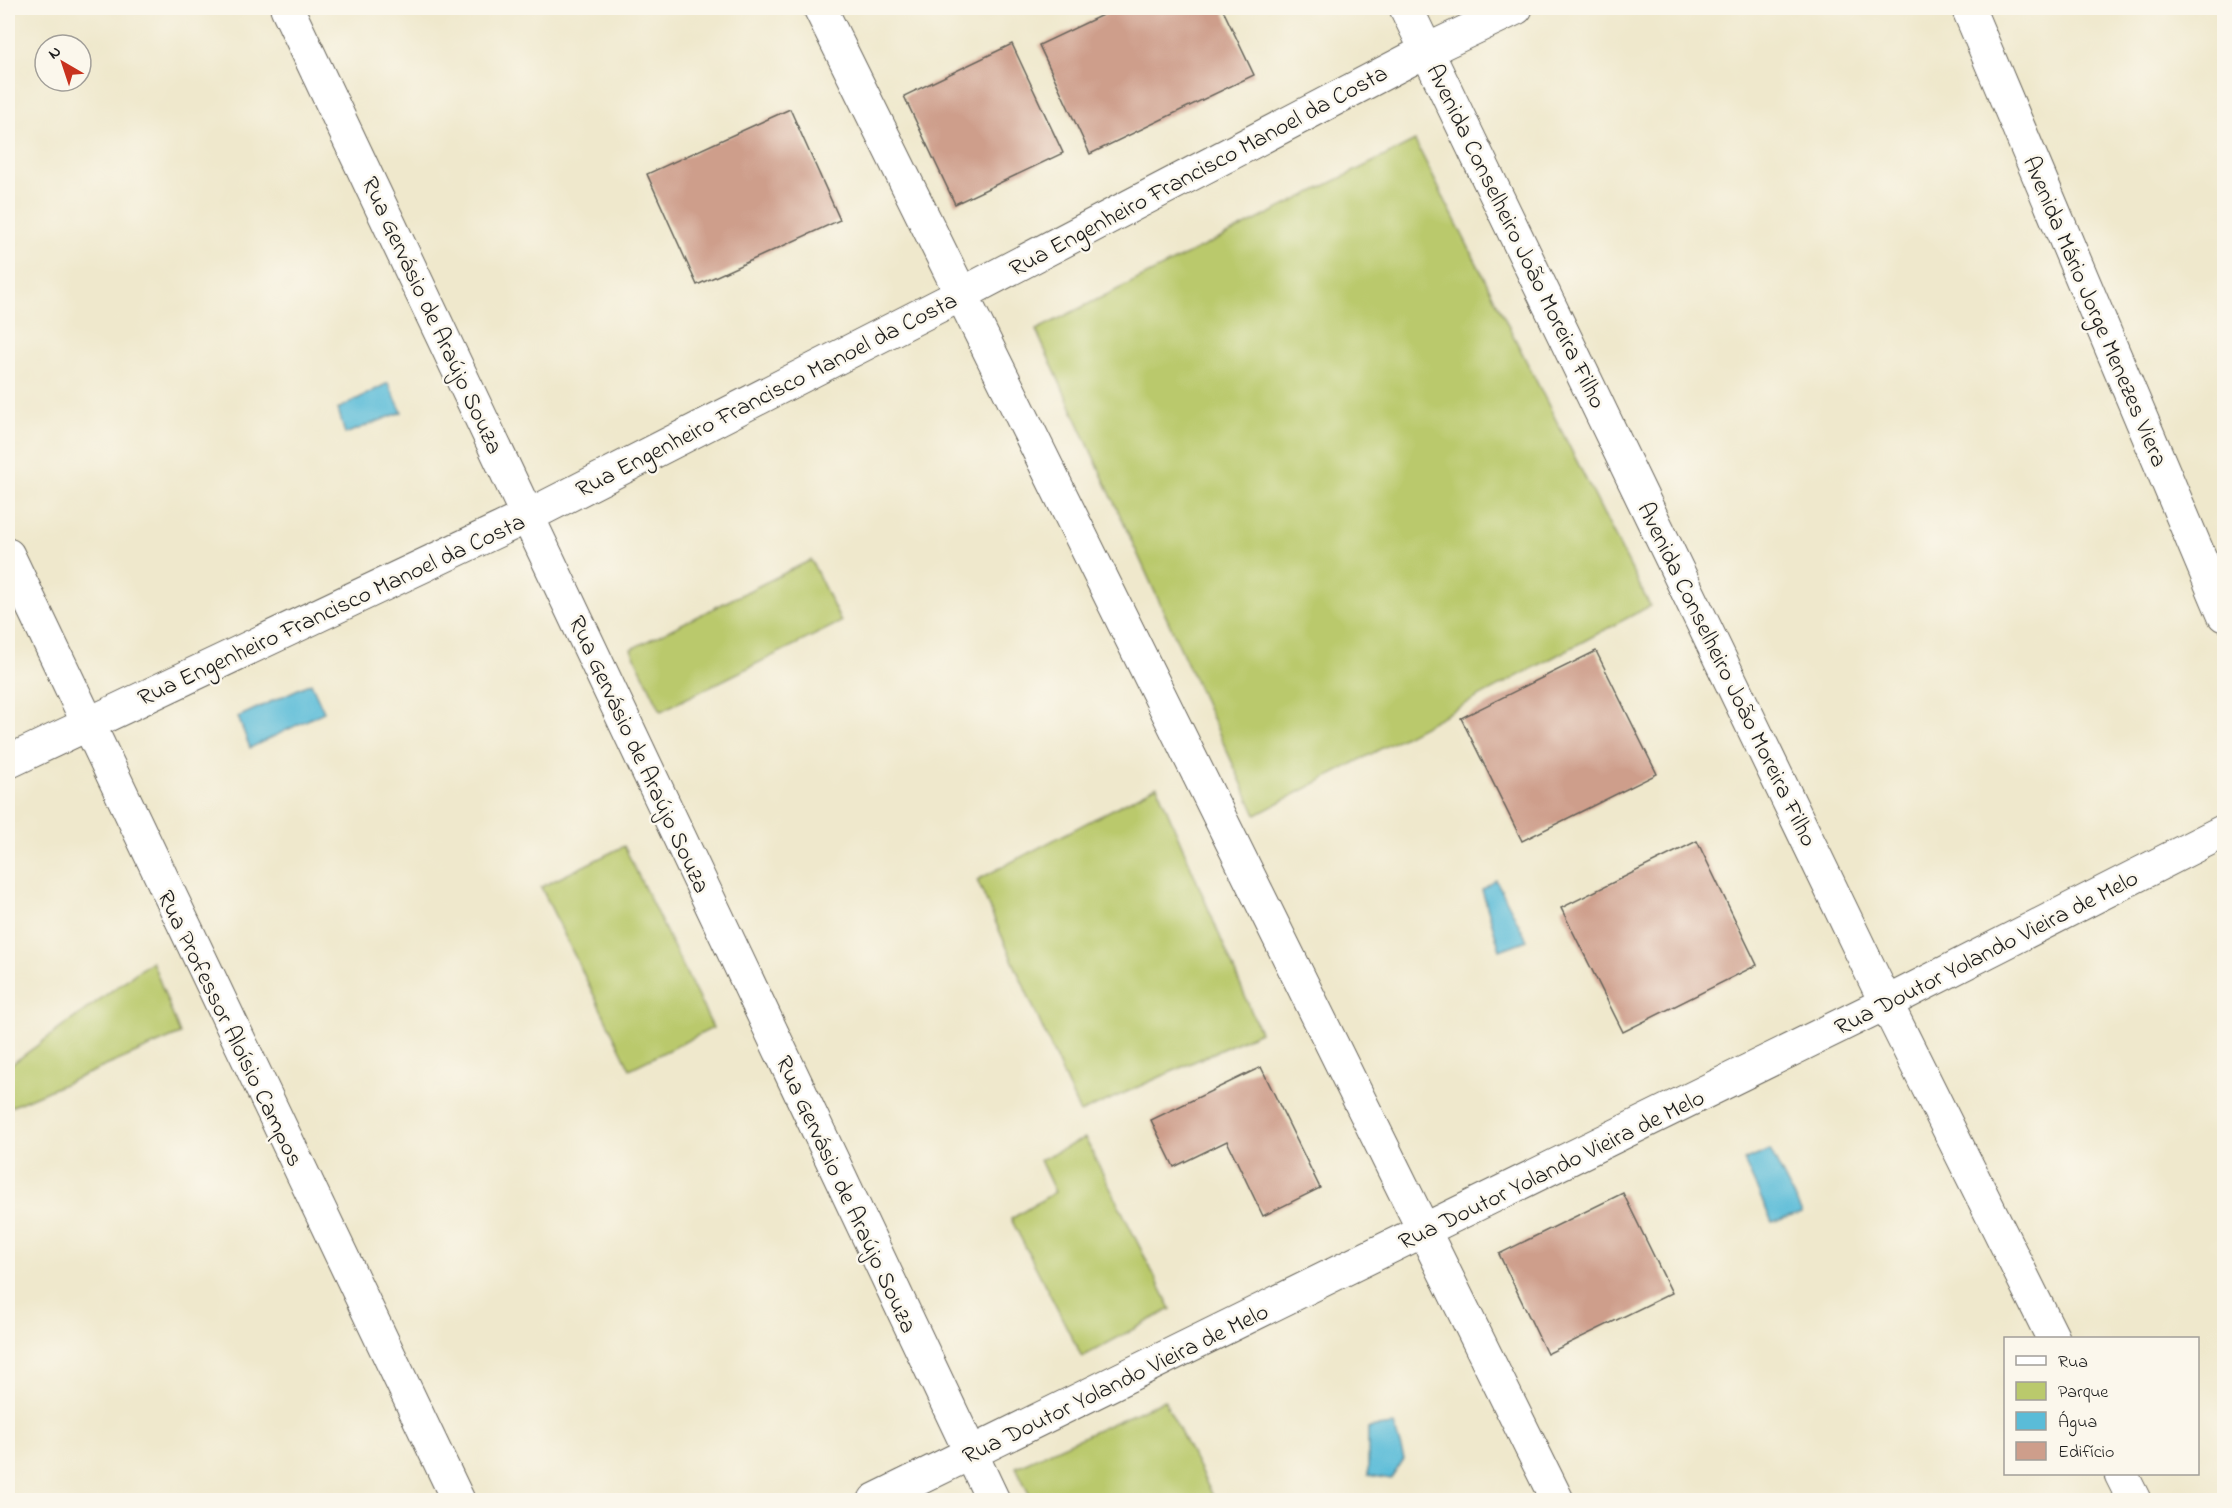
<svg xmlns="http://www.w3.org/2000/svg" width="2232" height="1508" font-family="'Indie Flower',sans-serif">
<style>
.green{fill:#bac96c;stroke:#6b7244;stroke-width:1.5}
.water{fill:#5abcd8;stroke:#3b6c7a;stroke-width:1.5}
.building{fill:#ce9e8b}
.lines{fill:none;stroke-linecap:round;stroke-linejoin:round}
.minor-casing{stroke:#66635a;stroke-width:35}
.minor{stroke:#fff;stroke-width:33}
.labels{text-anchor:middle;stroke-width:5;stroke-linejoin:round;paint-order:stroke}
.street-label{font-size:24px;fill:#1c1c1c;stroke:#fbf7ec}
</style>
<rect width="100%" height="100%" fill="#fbf7ec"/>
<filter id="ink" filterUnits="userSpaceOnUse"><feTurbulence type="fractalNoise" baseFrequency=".0167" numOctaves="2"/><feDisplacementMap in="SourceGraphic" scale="12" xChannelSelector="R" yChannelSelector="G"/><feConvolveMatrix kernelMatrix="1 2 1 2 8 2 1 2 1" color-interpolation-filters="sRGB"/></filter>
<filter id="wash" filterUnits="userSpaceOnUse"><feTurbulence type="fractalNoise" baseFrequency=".008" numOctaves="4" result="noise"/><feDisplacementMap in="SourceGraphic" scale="24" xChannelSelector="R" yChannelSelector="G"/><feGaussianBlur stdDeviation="1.35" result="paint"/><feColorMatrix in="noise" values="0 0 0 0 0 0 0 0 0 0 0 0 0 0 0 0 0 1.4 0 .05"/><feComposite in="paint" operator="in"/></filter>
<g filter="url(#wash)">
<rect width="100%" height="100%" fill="#efe8cc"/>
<path class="green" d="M1415,141L1650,606L1256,815L1036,330Z
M811,560L841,622L661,711L631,649Z
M1157,786L1260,1032L1080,1113L977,880Z
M624,846L713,1028L630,1069L541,887Z
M152,961L180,1034L8,1108V1067Z
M1085,1138L1171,1309L1082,1357L1011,1219L1055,1192L1040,1160Z
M1164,1400L1215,1500H1032L1016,1467Z"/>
<path class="water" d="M388,383L402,412L345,434L338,409Z
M311,683L324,712L250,748L238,717Z
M1496,880L1527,940L1500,950L1482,890Z
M1770,1150L1802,1213L1772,1222L1744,1161Z
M1394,1425L1404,1459L1391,1479L1368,1475V1428Z"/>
<g id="blocks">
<path class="building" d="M1117,8H1222L1254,75L1090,154L1039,45Z
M1012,44L1063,153L955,204L904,96Z
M790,109L840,220L697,285L647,174Z
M1596,651L1657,774L1522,841L1461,718Z
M1697,841L1757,965L1623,1032L1561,908Z
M1261,1067L1320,1188L1263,1216L1227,1141L1174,1167L1151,1120Z
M1623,1193L1672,1293L1547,1354L1499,1254Z"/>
</g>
</g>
<g filter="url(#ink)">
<use href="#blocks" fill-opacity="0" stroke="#66635a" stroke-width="1.5"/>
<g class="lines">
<g class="minor-casing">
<path id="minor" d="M287,8L993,1500
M820,8L1557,1500
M1406,8L1886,1003L2053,1338
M1968,8L2224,615
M8,555L458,1500
M8,762L528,516L960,295L1428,50L1516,8
M2121,1474L2134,1500
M875,1500L1886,1003L2224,831"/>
</g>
<use href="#minor" class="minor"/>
</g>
</g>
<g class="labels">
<g class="street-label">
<text transform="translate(1198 170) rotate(-28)" y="8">Rua Engenheiro Francisco Manoel da Costa</text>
<text transform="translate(1517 236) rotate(64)" y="8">Avenida Conselheiro João Moreira Filho</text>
<text transform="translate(2096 311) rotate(67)" y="8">Avenida Mário Jorge Menezes Viera</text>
<text transform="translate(433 315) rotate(65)" y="8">Rua Gervásio de Araújo Souza</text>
<text transform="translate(766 394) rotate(-27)" y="8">Rua Engenheiro Francisco Manoel da Costa</text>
<text transform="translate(331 609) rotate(-25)" y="8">Rua Engenheiro Francisco Manoel da Costa</text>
<text transform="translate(1728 674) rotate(64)" y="8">Avenida Conselheiro João Moreira Filho</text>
<text transform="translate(640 754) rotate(65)" y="8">Rua Gervásio de Araújo Souza</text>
<text transform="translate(1986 952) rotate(-27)" y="8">Rua Doutor Yolando Vieira de Melo</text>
<text transform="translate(231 1028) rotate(64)" y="8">Rua Professor Aloísio Campos</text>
<text transform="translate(1551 1169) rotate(-26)" y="8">Rua Doutor Yolando Vieira de Melo</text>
<text transform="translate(847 1194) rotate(65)" y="8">Rua Gervásio de Araújo Souza</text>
<text transform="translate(1115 1383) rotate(-26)" y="8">Rua Doutor Yolando Vieira de Melo</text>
</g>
</g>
<rect width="2232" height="1508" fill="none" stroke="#fbf7ec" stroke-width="30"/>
<rect x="2004" y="1337" width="195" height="138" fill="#fbf7ec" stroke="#a29f99" stroke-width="1.5"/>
<rect x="2016" y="1356" width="30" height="9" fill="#ffffff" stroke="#a29f99" stroke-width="1.5"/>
<text x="2058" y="1367" font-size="18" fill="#1c1c1c">Rua</text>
<rect x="2016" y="1382" width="30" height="18" fill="#bac96c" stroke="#a29f99" stroke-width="1.5"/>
<text x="2058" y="1397" font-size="18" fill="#1c1c1c">Parque</text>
<rect x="2016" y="1412" width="30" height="18" fill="#5abcd8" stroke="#a29f99" stroke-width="1.5"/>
<text x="2058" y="1427" font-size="18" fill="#1c1c1c">Água</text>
<rect x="2016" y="1442" width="30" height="18" fill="#ce9e8b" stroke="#a29f99" stroke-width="1.5"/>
<text x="2058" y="1457" font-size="18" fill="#1c1c1c">Edifício</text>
<g transform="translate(63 63) rotate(321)"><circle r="28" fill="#fbf7ec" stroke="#a29f99" stroke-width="1.5"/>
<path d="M0-4.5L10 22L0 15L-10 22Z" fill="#c8321e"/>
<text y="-9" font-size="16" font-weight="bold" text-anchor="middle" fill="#1c1c1c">N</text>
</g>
</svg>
